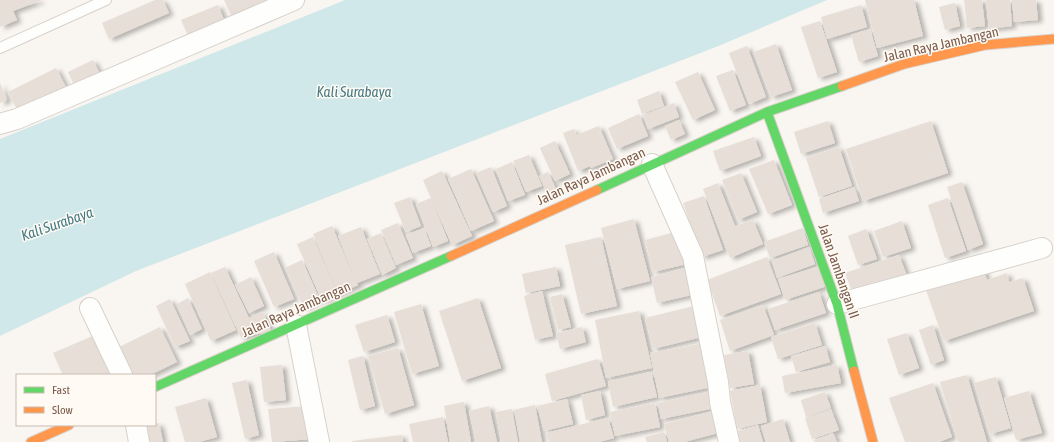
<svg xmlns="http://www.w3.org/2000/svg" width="1054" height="442" font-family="'Asap Condensed',sans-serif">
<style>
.water{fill:#d0e8ea}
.building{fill:#e6ded7;filter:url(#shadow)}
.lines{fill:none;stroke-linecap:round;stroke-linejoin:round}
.lane-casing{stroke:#d7d1cb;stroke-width:12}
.street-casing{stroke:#d7d1cb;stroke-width:22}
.fast-casing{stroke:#d9d2cb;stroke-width:11}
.slow-casing{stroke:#d9d2cb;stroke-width:11}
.lane{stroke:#fefefd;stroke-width:10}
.street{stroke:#fefefd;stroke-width:20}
.fast{stroke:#63d668;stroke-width:9}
.slow{stroke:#ff974d;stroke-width:9}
.labels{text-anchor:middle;stroke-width:3;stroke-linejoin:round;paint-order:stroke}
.street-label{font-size:14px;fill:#7a5c4d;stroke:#fffaf3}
.water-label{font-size:15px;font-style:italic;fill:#437c86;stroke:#fffaf3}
</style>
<defs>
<filter id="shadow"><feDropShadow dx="4.5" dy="2.5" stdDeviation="2" flood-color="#0004"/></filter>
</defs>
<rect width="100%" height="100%" fill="#f9f5f0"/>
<path class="water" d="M345,0H827L716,47L136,271L0,336V139Z"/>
<path class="building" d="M0,0H42L13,11L17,20L0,27Z
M155,0H163L169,13L109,39L102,23Z
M224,0H267L271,9L235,24Z
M865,0H914L923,36L877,48Z
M964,0H982L985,26L967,28Z
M986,0H1010L1012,26L989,29Z
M1012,0H1036L1038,20L1014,22Z
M955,3L960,26L945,30L939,7Z
M218,5L227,27L191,42L181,20Z
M861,5L867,27L827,39L821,17Z
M820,21L837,72L818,78L801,27Z
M870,29L878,56L859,62L851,35Z
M776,44L792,90L771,97L754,52Z
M747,46L766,97L749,104L729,53Z
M93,60L102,78L77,91L68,72Z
M56,68L67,89L19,113L8,92Z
M733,70L746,105L730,111L716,76Z
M698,72L715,110L693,120L675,82Z
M0,83L7,100L0,103Z
M659,91L664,106L642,114L637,100Z
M674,103L679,117L648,129L643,115Z
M639,114L648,136L617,149L608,128Z
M679,120L685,134L671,140L665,126Z
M828,121L835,143L801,154L794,132Z
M931,121L948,173L863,201L846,149Z
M599,126L613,159L591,168L590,166L578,171L563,133L574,129L576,135Z
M754,137L761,156L720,171L713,151Z
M555,141L570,174L555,181L540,148Z
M839,147L852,186L819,197L806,158Z
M529,155L542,186L526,192L513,161Z
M774,160L792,205L768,214L749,169Z
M512,162L525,195L508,201L496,169Z
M491,167L507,206L493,212L476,173Z
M471,169L494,221L471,231L448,179Z
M442,171L472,236L452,245L433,203L448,241L433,247L416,204L431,198L423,180Z
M548,172L556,189L547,193L539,176Z
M741,173L757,212L738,220L722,180Z
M962,182L983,244L968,250L947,187Z
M718,183L735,226L753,220L763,244L730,258L703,189Z
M854,187L859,201L823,213L819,199Z
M704,196L723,250L702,257L683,203Z
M410,197L421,226L406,232L394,203Z
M948,198L966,251L945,258L928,205Z
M634,219L650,281L617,289L601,228Z
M902,221L911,248L883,257L874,231Z
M398,223L413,258L396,265L381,230Z
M332,226L354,277L338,236L361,227L380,274L357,283L358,285L338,294L313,234Z
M424,228L431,246L413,253L406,235Z
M803,228L808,245L770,258L764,242Z
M866,229L877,259L858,265L848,236Z
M679,231L691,263L653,272L645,240Z
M381,233L396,268L382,275L367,239Z
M313,237L338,294L322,301L297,244Z
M601,237L617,306L581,314L565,245Z
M809,247L815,264L777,278L772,261Z
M274,252L294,299L274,307L254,261Z
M899,255L907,276L853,294L845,273Z
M767,257L781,294L720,316L707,280Z
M302,260L320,300L304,308L285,268Z
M820,266L827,286L785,300L778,279Z
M225,267L249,318L263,312L271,331L241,338L211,273Z
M556,267L560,286L526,293L522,274Z
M689,267L696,294L657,303L651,277Z
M983,269L987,280L1007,273L1009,282L1023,278L1034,311L944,341L926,290Z
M210,272L236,330L211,341L185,284Z
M251,277L264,306L249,313L235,285Z
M542,291L553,336L535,340L524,296Z
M819,292L826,313L775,330L768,309Z
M562,294L571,327L558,330L550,297Z
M188,298L202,329L190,335L177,304Z
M478,298L501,368L462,381L439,311Z
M170,299L190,341L175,347L156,306Z
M421,304L439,366L412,374L394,312Z
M698,305L706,336L653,349L645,318Z
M763,305L774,335L730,351L720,320Z
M639,311L652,368L606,378L595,320Z
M387,315L395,342L364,352L355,325Z
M815,323L822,345L778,359L771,337Z
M933,325L944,360L931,365L919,330Z
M160,327L177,362L150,375H123L111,351Z
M582,327L586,342L560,349L556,333Z
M102,332L120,375H63L53,353Z
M907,333L919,368L899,375L887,339Z
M705,343L712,387L659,398L650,353Z
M825,346L830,362L796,372L791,356Z
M398,348L414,405L385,414L368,356Z
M748,351L754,384L730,388L724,355Z
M363,356L375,406L360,410L348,360Z
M598,359L606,386L552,401L545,374Z
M282,365L286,400L264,402L260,367Z
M837,365L841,383L785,393L782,376Z
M651,372L657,397L613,407L608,382Z
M967,375L987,442H958L940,382Z
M996,377L1011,428L990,434L974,383Z
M247,380L259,435L245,439L232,383Z
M933,383L952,437L939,442H905L889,398Z
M760,385L767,422L737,429L730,391Z
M600,391L605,415L586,420L581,395Z
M712,391L715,408L661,419L658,403Z
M1029,391L1042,433L1016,440L1004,398Z
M825,392L831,408L806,417L801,400Z
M206,398L217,437L199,442H185L175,407Z
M567,399L573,424L544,431L537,406Z
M464,402L471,442H450L444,406Z
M655,403L660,427L615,436L610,412Z
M535,405L542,442H520L514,410Z
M309,406L312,439L272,442L268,409Z
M489,406L497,442H476L469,411Z
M512,409L518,442H501L496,412Z
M831,409L839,430L812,439L805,418Z
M717,410L722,432L684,442H669L664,424Z
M443,417L448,442H413L409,424Z
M608,418L614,438L599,442H549L546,433Z
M783,419L790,442H766L761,426Z
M159,423L163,442H142L139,427L155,425V424Z
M758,425L763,442H740L737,431Z
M664,432L667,442H647L645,437Z
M833,433L837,442H815L814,440Z
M402,435L403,442H352V441Z"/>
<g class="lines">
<g class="lane-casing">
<path id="lane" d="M0,48L106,0"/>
</g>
<g class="street-casing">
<path id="street" d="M0,124L17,119L294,0
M652,164L693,256L718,382L720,402L729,442
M837,304L1042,248
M90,308L122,375
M296,325L319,442
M136,425L139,442"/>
</g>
<g class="fast-casing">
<path id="fast" d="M767,112L837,304L854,371
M597,190L767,112L842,86
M155,387L451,256"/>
</g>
<g class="slow-casing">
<path id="slow" d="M842,86L904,64L985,45L1054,39
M451,256L597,190
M854,371L873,442
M31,442L69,425"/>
</g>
<use href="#lane" class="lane"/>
<use href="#street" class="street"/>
<use href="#fast" class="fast"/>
<use href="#slow" class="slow"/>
</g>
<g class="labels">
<g class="street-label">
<text transform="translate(941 44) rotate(-13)" y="5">Jalan Raya Jambangan</text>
<text transform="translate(591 176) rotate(-25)" y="5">Jalan Raya Jambangan</text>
<text transform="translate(839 271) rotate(71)" y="5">Jalan Jambangan II</text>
<text transform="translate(296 309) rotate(-24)" y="5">Jalan Raya Jambangan</text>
</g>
<g class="water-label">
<text x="354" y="97">Kali Surabaya</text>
<text transform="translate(57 224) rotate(-19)" y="5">Kali Surabaya</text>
</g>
</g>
<rect x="16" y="374" width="140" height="52" fill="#fffaf3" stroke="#cabbb1"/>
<rect x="24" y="387" width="20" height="6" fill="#63d668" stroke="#cabbb1"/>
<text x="52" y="394" font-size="12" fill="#7a5c4d">Fast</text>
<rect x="24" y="407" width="20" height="6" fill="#ff974d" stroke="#cabbb1"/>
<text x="52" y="414" font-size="12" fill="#7a5c4d">Slow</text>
</svg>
